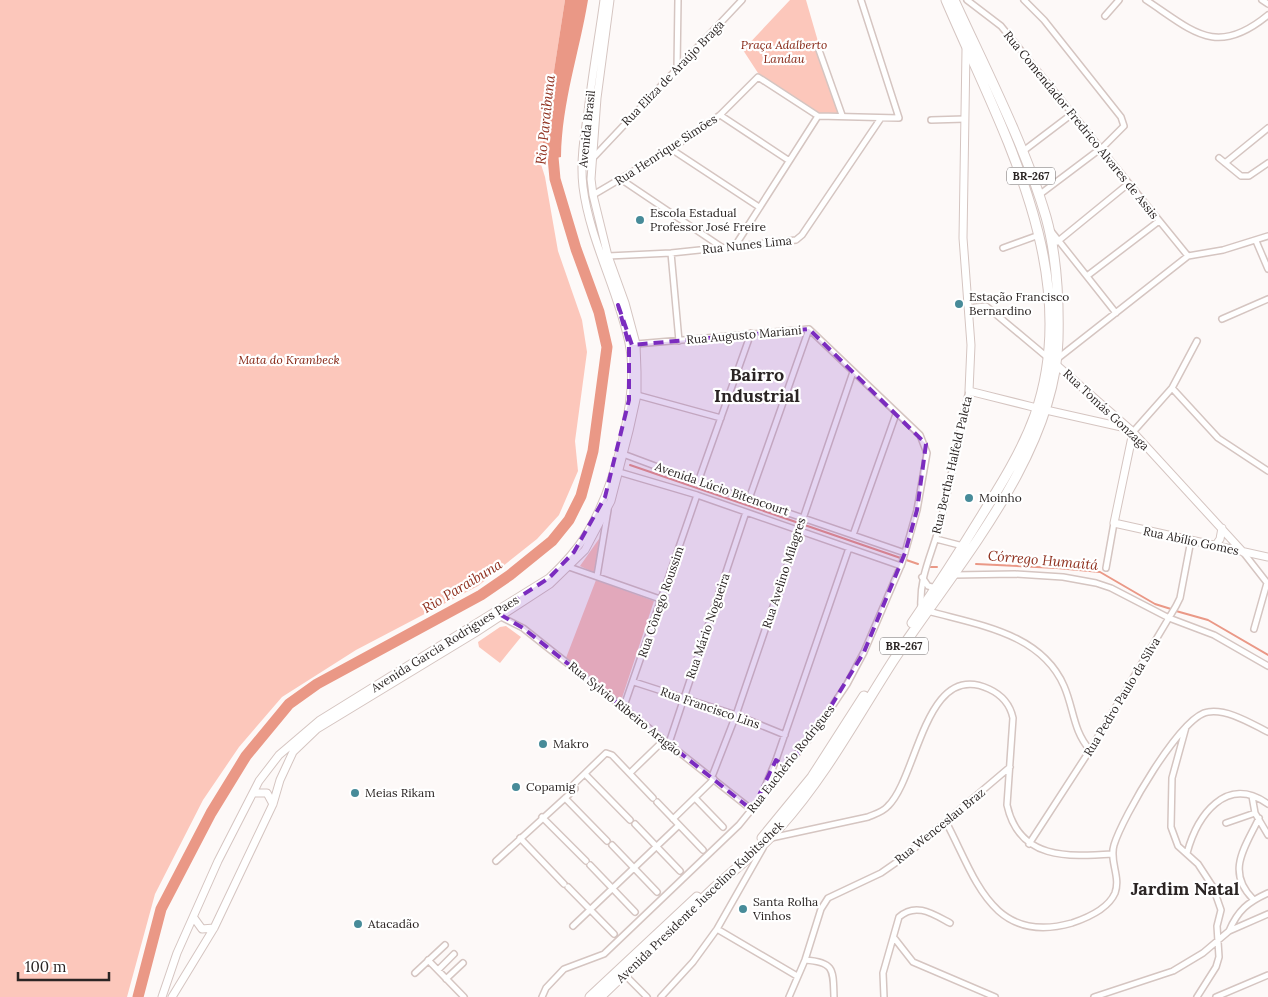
<svg xmlns="http://www.w3.org/2000/svg" width="1268" height="997" font-family="Lora,serif">
<style>
.green{fill:#fcc7bb}
.water{fill:#ea9886}
.lines{fill:none;stroke-linecap:round;stroke-linejoin:round}
.stream{stroke:#ea9886;stroke-width:2}
.river{stroke:#ea9886;stroke-width:11}
.street-casing{stroke:#d5c5c1;stroke-width:8}
.secondary-casing{stroke:#d5c5c1;stroke-width:9}
.highway-casing{stroke:#d5c5c1;stroke-width:11}
.street{stroke:#fff;stroke-width:5}
.secondary{stroke:#fff;stroke-width:7}
.highway{stroke:#fff;stroke-width:9}
.marked{fill:#7b2cbf;fill-opacity:0.2;stroke:#7b2cbf;stroke-width:4;stroke-dasharray:10 6;stroke-linejoin:round}
.poi-dot{fill:#478b99;stroke:#fff;stroke-width:2}
.labels{text-anchor:middle;stroke-width:4.5;stroke-linejoin:round;paint-order:stroke}
.shield{fill:#fff;stroke:#6b6666;stroke-width:1}
.shield-label{font-size:11px;font-weight:bold;fill:#2b2524}
.park-label{font-size:12px;font-style:italic;fill:#862614;stroke:#fff}
.street-label{font-size:12px;fill:#2b2524;stroke:#fff}
.poi-label{font-size:12px;fill:#2b2524;stroke:#fff;text-anchor:start}
.water-label{font-size:14px;font-style:italic;fill:#8e2e1c;stroke:#fff}
.district-label{font-size:18px;font-weight:bold;fill:#2b2524;stroke:#fff}
</style>
<rect width="100%" height="100%" fill="#fdf9f8"/>
<path class="green" d="M0,0H565L540,161L545,177L558,251L582,320L587,352L575,441L578,471L559,515L537,539L478,586L356,650L282,697L239,747L203,800L155,894L127,997H0Z
M790,0H806L839,114H819L758,73L743,50Z
M601,536L596,574L580,566Z
M596,580L654,601L621,701L566,658Z
M506,626L521,637L500,663L479,647L478,642L500,627Z"/>
<path class="water" d="M565,0H588C579,54 562,101 561,157L540,161Z"/>
<g class="lines">
<path class="stream" d="M630,465L918,564
M976,564L1057,568L1100,572L1155,604L1171,609
M928,567H937
M1176,611L1208,620L1268,655"/>
<path class="river" d="M138,997L161,909L211,813L246,756L289,704L317,684L481,595L510,575L552,541L569,520L581,496L593,451L607,347L599,312L576,249L555,179L553,157L555,142"/>
<g class="street-casing">
<path id="street" d="M967,0L1001,26L1188,256
M1024,0L1044,20L1121,117L1124,126L1104,146L1039,195
M1146,0C1193,31 1216,58 1268,15
M1262,0L1268,4
M1105,16L1119,0
M819,50L842,115
M677,69L678,0
M720,115L788,160
M931,120L965,119
M671,149L759,207
M1022,152L1072,114
M593,158L742,0
M1219,158L1241,176H1249L1268,163
M1225,163L1268,128
M622,180L720,246
M593,195L671,149L720,115L758,77L818,116L899,118L861,0
M1051,231L1116,313
M1256,241L1268,269
M1057,242L1128,184
M735,246L818,116
M1003,248L1039,235
M671,253L679,341
M608,256L671,253L796,240L802,235L881,118
M1087,276L1159,221
M969,313L975,307L986,306L1047,357
M1222,319L1268,299
M1057,359L1188,256L1223,250L1268,236
M1172,388L1218,438L1268,471
M637,395L721,418
M1133,432L1172,388L1197,341
M623,454L698,482L905,553
M619,472L697,495L901,566
M698,482L751,333
M749,499L809,329
M853,535L896,414
M936,539L963,546
M1243,552L1268,584
M569,567L660,599
M1106,568L1114,523
M954,575L1015,574L1063,577L1096,583L1111,588L1169,618L1214,635L1268,666
M597,576L608,510
M922,577L928,586L936,588
M921,609C919,574 933,553 941,520C952,477 958,434 969,391
M928,611C978,625 1041,633 1064,686C1074,709 1073,731 1090,750
M499,616L523,628L752,810
M1254,629L1267,583
M634,682L736,715L785,735
M623,709L697,495
M1186,727L1172,778L1171,827L1178,846L1198,864L1213,887L1221,910L1217,926L1219,957L1216,967L1197,997
M670,740L746,512
M630,773L664,740
M585,774L630,820
M713,774L736,715L853,372
M762,794L776,760L849,548
M1252,796L1255,813L1268,835
M565,798L607,841
M695,798L723,827
M657,802L703,850
M542,817L586,861
M673,819L714,779
M946,822C975,876 991,946 1072,923C1087,918 1108,909 1115,893C1121,877 1109,861 1114,845C1122,818 1181,715 1208,712C1228,709 1250,723 1268,732
M1226,823L1255,813
M635,824L680,871
M520,838L564,884
M771,838L868,817C875,814 883,812 888,806C918,777 925,659 989,689C1002,695 1010,704 1013,718L1007,805C1019,860 1068,857 1113,854
M1029,844L1090,750L1176,606L1180,598L1191,540
M612,845L657,892
M1187,853C1197,816 1226,774 1268,804
M496,861L575,789L574,784L606,753L612,755L653,798
M590,865L635,912
M568,887L614,934
M1253,899C1225,871 1246,846 1259,818
M573,926L679,825
M717,929L797,976
M1229,931C1238,910 1248,902 1268,893
M895,939L913,962L995,997
M428,960L464,997
M805,960C835,962 833,970 834,997
M438,970L454,954
M415,973L445,945
M624,974L647,997
M446,979L463,963
M542,997L546,988L564,969L604,954L739,825L817,729L847,684L864,652L902,563L917,510L927,453L920,435L809,329L636,344
M661,997L693,962L717,929L763,848
M789,997L805,960L821,909L828,898L881,873L904,857L1010,767
M884,997L883,973L899,917C916,902 933,914 950,923
M1094,997L1173,971L1203,953L1229,931L1268,914
M1216,997L1268,975"/>
</g>
<g class="secondary-casing">
<path id="secondary" d="M966,50L963,238L971,345L969,391L1037,408
M1053,362L1133,432L1243,552
M1046,410L1126,428
M1133,432L1114,523L1268,557
M1215,546L1220,539L1222,528
M253,793H267L273,804
M194,918L202,929L214,928
M162,997L177,953L218,861L259,781L279,755L320,720L549,578C563,565 576,551 586,535C614,489 640,396 629,343C618,290 590,241 583,187C580,162 584,137 588,112C592,75 599,37 604,0
M172,997L214,928L273,804L280,780L293,752L317,729L475,633L550,584L585,550L611,501L629,431L637,395V372L636,344L625,303L608,256L593,195L591,179L597,98L610,0"/>
</g>
<g class="highway-casing">
<path id="highway" d="M912,623C936,588 960,551 982,515C1002,483 1022,451 1035,415C1085,273 1000,127 946,0
M762,838L812,777L864,696
M590,997L697,897
M600,997C639,960 677,923 715,887C737,867 761,849 780,827C825,777 857,717 893,661C954,568 1055,456 1058,340C1059,299 1057,256 1046,217C1025,145 985,68 954,0"/>
</g>
<use href="#street" class="street"/>
<use href="#secondary" class="secondary"/>
<use href="#highway" class="highway"/>
</g>
<path class="marked" d="M618,305L632,345L809,329L926,444L917,510L905,553L864,652L817,729L787,768L776,760L752,810L523,628L496,612L549,578L574,552L605,497L629,400V345Z"/>
<g class="poi-dot">
<circle cx="640" cy="220" r="5"/>
<circle cx="959" cy="304" r="5"/>
<circle cx="969" cy="498" r="5"/>
<circle cx="543" cy="744" r="5"/>
<circle cx="516" cy="787" r="5"/>
<circle cx="355" cy="793" r="5"/>
<circle cx="743" cy="909" r="5"/>
<circle cx="358" cy="924" r="5"/>
</g>
<g class="labels">
<g class="shield">
<rect x="1007" y="167.5" width="48" height="17" rx="4"/>
<rect x="880" y="637.5" width="48" height="17" rx="4"/>
</g>
<g class="shield-label">
<text x="1031" y="180">BR-267</text>
<text x="904" y="650">BR-267</text>
</g>
<g class="park-label">
<text x="784" y="49">Praça Adalberto<tspan x="784" dy="14">Landau</tspan></text>
<text x="289" y="364">Mata do Krambeck</text>
</g>
<g class="street-label">
<text transform="translate(673 73) rotate(-46)" y="4">Rua Eliza de Araújo Braga</text>
<text transform="translate(1081 125) rotate(51)" y="4">Rua Comendador Fredrico Alvares de Assis</text>
<text transform="translate(587 129) rotate(-84)" y="4">Avenida Brasil</text>
<text transform="translate(666 150) rotate(-33)" y="4">Rua Henrique Simões</text>
<text transform="translate(747 245) rotate(-6)" y="4">Rua Nunes Lima</text>
<text transform="translate(744 335) rotate(-5)" y="4">Rua Augusto Mariani</text>
<text transform="translate(1106 410) rotate(43)" y="4">Rua Tomás Gonzaga</text>
<text transform="translate(952 465) rotate(-77)" y="4">Rua Bertha Halfeld Paleta</text>
<text transform="translate(722 489) rotate(19)" y="4">Avenida Lúcio Bitencourt</text>
<text transform="translate(1191 541) rotate(12)" y="4">Rua Abílio Gomes</text>
<text transform="translate(784 573) rotate(-72)" y="4">Rua Avelino Milagres</text>
<text transform="translate(661 602) rotate(-71)" y="4">Rua Cônego Roussim</text>
<text transform="translate(708 626) rotate(-71)" y="4">Rua Mário Nogueira</text>
<text transform="translate(445 644) rotate(-32)" y="4">Avenida Garcia Rodrigues Paes</text>
<text transform="translate(1122 697) rotate(-59)" y="4">Rua Pedro Paulo da Silva</text>
<text transform="translate(710 708) rotate(19)" y="4">Rua Francisco Lins</text>
<text transform="translate(625 709) rotate(39)" y="4">Rua Sylvio Ribeiro Aragão</text>
<text transform="translate(791 759) rotate(-52)" y="4">Rua Euchério Rodrigues</text>
<text transform="translate(940 826) rotate(-39)" y="4">Rua Wenceslau Braz</text>
<text transform="translate(700 902) rotate(-44)" y="4">Avenida Presidente Juscelino Kubitschek</text>
</g>
<g class="poi-label">
<text x="650" y="217">Escola Estadual<tspan x="650" dy="14">Professor José Freire</tspan></text>
<text x="969" y="301">Estação Francisco<tspan x="969" dy="14">Bernardino</tspan></text>
<text x="979" y="502">Moinho</text>
<text x="553" y="748">Makro</text>
<text x="526" y="791">Copamig</text>
<text x="365" y="797">Meias Rikam</text>
<text x="753" y="906">Santa Rolha<tspan x="753" dy="14">Vinhos</tspan></text>
<text x="368" y="928">Atacadão</text>
</g>
<g class="water-label">
<text transform="translate(545 120) rotate(-84)" y="5">Rio Paraibuna</text>
<text transform="translate(1043 560) rotate(5)" y="5">Córrego Humaitá</text>
<text transform="translate(462 586) rotate(-31)" y="5">Rio Paraibuna</text>
</g>
<g class="district-label">
<text x="757" y="381">Bairro<tspan x="757" dy="21">Industrial</tspan></text>
<text x="1185" y="895">Jardim Natal</text>
</g>
</g>
<path d="M18 972v8h91v-8" fill="none" stroke="#2b2524" stroke-width="2.5"/>
<text x="25" y="972" font-size="15" fill="#2b2524" stroke="#ffffff" stroke-width="4" paint-order="stroke">100 m</text>
</svg>
